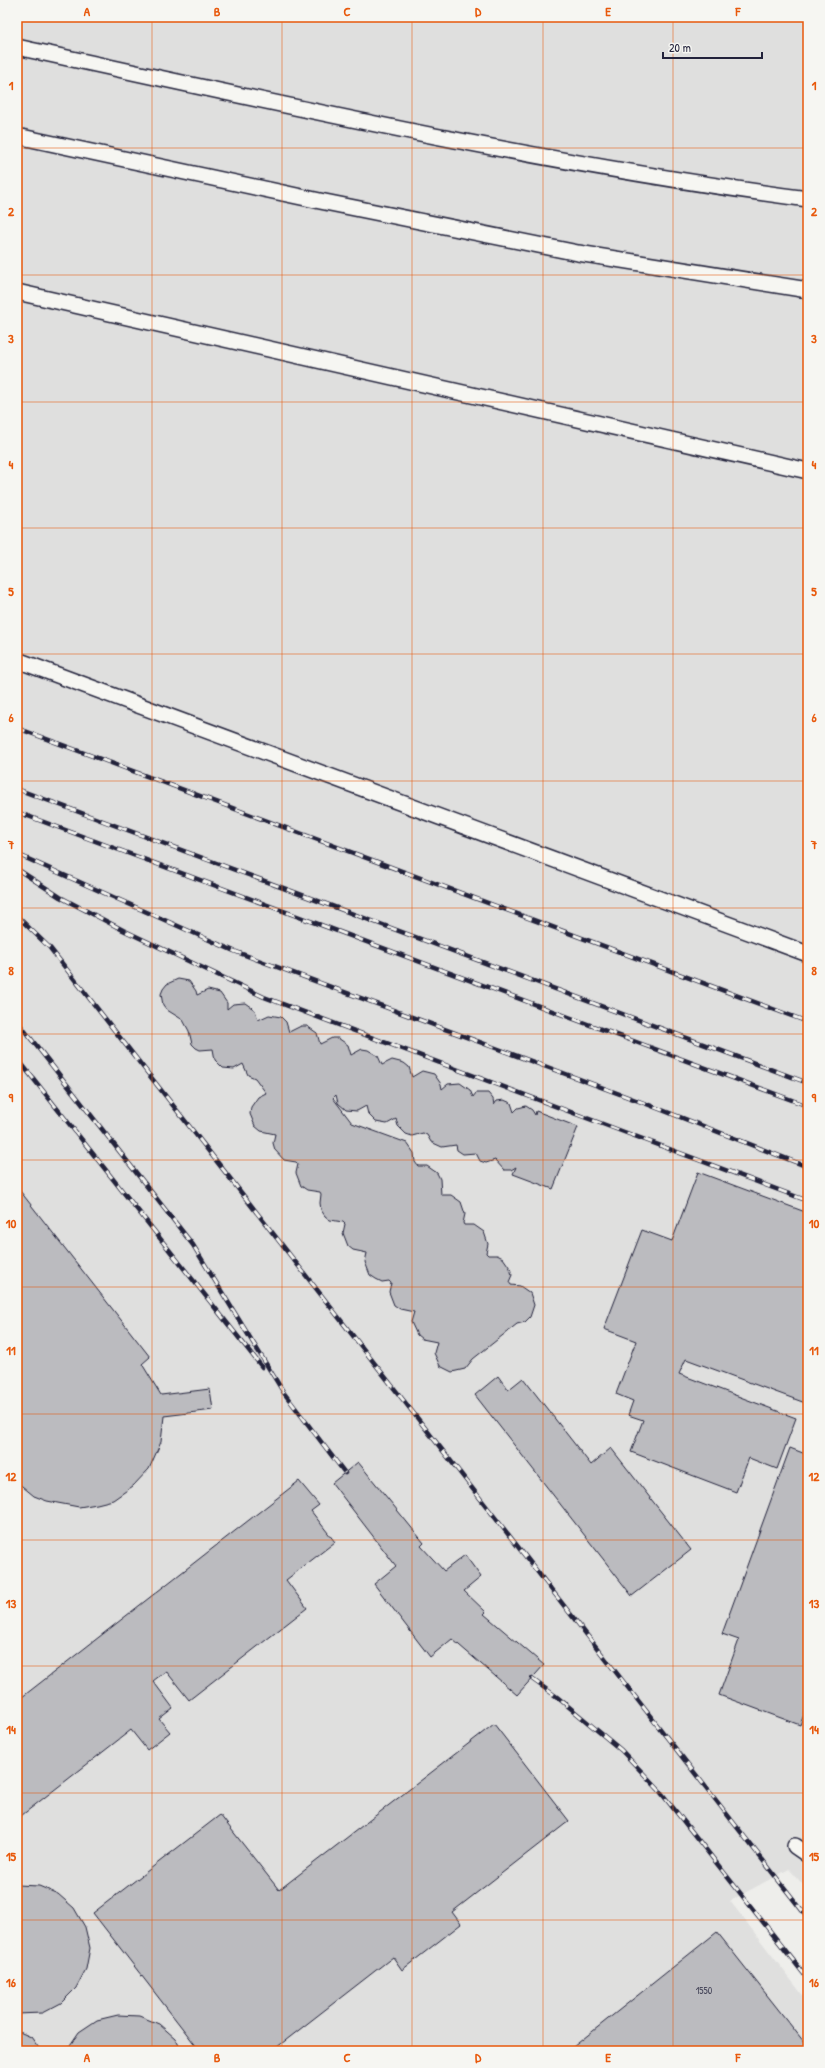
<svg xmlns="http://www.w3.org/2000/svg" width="825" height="2068" font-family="'Patrick Hand',sans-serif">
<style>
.built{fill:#dfdfde}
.building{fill:#bbbbbf;stroke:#22223b}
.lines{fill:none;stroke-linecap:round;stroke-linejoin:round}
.service-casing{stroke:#22223b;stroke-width:18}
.service{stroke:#f6f6f2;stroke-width:15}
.rail-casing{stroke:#22223b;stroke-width:4.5}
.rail{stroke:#f6f6f2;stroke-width:3;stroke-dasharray:9;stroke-linecap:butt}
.grid{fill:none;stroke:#e8590c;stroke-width:1;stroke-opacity:0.55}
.labels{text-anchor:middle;stroke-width:3;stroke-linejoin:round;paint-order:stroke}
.number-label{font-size:10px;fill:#48485c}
.neatline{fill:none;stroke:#e8590c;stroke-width:1.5}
.grid-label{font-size:13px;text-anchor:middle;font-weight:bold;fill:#e8590c}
</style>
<rect width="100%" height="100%" fill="#eeeeeb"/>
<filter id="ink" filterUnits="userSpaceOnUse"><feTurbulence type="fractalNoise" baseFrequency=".025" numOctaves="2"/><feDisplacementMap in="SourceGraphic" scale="8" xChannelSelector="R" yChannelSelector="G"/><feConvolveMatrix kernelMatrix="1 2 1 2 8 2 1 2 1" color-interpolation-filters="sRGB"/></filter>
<g filter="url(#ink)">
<path class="built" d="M17,17H808V1890L789,1869L730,1901L808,2002V2051H17Z"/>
<path class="building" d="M178,979L189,981L196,991L197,995L208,990L220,993L227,1003V1009L233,1004L245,1003L255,1010L258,1020L269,1015L281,1017L286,1022L289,1032L301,1026H307L317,1033L320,1044L332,1038H338L348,1045L351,1055L362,1049L368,1050L378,1056L382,1065L392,1060L404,1063L409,1067L412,1077L422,1071L434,1074L441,1084L442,1089L448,1084L460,1083L470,1090L473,1097L476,1093H488L493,1099L494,1105L497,1101L504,1100L511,1103L514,1112L518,1108L526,1106L532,1110L535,1115L536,1111L578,1127L553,1189L513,1174L516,1167L511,1170H504L495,1160L486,1163L480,1161L476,1153L463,1154L457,1150L456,1145L442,1147L431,1142L427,1135L423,1133L412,1136L406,1134L398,1126L396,1119L387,1124L376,1122L368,1114L366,1106L357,1111L346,1110L338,1103L336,1095L333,1098L352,1123L407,1143L414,1153L415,1162L418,1166H427L437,1173L440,1179L441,1195H451L461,1202L465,1214L463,1223L464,1225H474L484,1232L488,1244L486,1253L488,1255H497L503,1258L510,1268L512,1275L509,1282L511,1285L520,1286L530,1293L534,1305L530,1317L525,1322L517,1324L473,1359L465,1369L452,1372L440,1366L434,1353L437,1342L422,1339L417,1335L411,1322L414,1312L400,1309L394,1305L389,1292L391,1283L389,1281L382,1282L376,1279L370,1275L365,1262L367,1253L353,1250L348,1246L343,1233L345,1224L343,1222L330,1220L325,1216L321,1210L320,1203L321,1194L320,1192L307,1190L301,1186L296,1173L298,1164L296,1162L284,1160L275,1150L273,1143L275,1134L261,1131L255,1126L250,1114L251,1107L258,1097L266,1093L255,1078L248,1075L243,1064L234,1069L223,1068L215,1060L213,1049L200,1050L196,1048L192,1044L189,1031L183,1020L167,1010L163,1005L161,994L163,989L167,984Z
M698,1172L808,1213V1404L686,1359L679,1374L796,1418L777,1469L749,1458L736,1492L631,1452L643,1420L628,1415L633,1401L616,1394L636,1341L604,1329L642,1230L672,1241Z
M17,1187L150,1357L142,1364L161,1395L210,1389L213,1410L164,1416L161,1442L149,1469L133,1486L113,1500L97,1504L79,1507L47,1501L34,1496L17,1482Z
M498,1376L508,1390L523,1378L591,1465L611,1448L691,1550L632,1596L475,1395Z
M790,1448L808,1455V1704L800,1725L719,1695L739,1640L722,1634Z
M358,1462L424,1543L421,1546L444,1571L465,1555L481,1577L464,1591L486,1612L484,1614L544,1665L517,1695L452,1639L430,1657L374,1584L396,1566L332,1483Z
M299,1481L319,1505L311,1511L335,1542L286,1580L307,1608L189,1700L166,1671L153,1681L173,1708L159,1719L170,1732L147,1750L131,1730L17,1819V1701Z
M494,1724L569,1821L452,1912L461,1924L402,1970L393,1957L272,2051H200L93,1913L220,1815L279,1890Z
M17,1885L39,1886L58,1894L74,1908L85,1927L90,1948L86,1969L76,1988L61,2003L42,2013L17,2014Z
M717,1932L808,2047V2051H568Z
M118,2015L139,2016L159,2024L175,2038L182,2051H66L79,2032L97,2020Z
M17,2031L31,2037L41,2051H17Z"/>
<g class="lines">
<g class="service-casing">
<path id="service" d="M17,47C279,104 542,164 808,199
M17,136L320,201L578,253L808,290
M17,292L808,471
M17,660L808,954
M795,1846L808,1855"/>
</g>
<use href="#service" class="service"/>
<g class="rail-casing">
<path id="rail" d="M17,728L808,1022
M17,789L808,1083
M17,812L808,1106
M19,855L234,951L644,1103L808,1167
M17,869L60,897L123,930L264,997L808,1201
M17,916L50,948L808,1918
M17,1021L193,1245L284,1393L345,1473
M17,1058L262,1367
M532,1679L557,1697L621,1750L659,1790L808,1979"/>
</g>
<use href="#rail" class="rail"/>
</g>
</g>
<path class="grid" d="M152,17V2051M282,17V2051M412,17V2051M543,17V2051M673,17V2051M17,148H808M17,275H808M17,402H808M17,528H808M17,654H808M17,781H808M17,908H808M17,1034H808M17,1160H808M17,1287H808M17,1414H808M17,1540H808M17,1666H808M17,1793H808M17,1920H808"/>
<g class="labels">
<g class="number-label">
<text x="704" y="1994">1550</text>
</g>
</g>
<rect width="825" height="2068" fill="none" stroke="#f6f6f2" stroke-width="44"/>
<path d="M663 52v6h99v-6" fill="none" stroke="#22223b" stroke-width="2"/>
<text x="669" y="52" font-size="12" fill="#22223b" stroke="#f6f6f2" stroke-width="3" paint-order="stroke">20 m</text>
<rect x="22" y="22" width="781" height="2024" class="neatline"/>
<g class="grid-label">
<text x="87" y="16">A</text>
<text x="217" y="16">B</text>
<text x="347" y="16">C</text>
<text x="478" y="16">D</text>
<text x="608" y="16">E</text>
<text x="738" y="16">F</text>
<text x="11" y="90">1</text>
<text x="814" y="90">1</text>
<text x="11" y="216">2</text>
<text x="814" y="216">2</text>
<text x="11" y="343">3</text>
<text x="814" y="343">3</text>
<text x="11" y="469">4</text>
<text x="814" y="469">4</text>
<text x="11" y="596">5</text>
<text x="814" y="596">5</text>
<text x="11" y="722">6</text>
<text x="814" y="722">6</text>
<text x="11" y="849">7</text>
<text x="814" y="849">7</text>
<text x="11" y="975">8</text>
<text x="814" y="975">8</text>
<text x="11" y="1102">9</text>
<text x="814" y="1102">9</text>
<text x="11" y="1228">10</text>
<text x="814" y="1228">10</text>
<text x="11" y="1355">11</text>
<text x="814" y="1355">11</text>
<text x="11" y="1481">12</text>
<text x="814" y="1481">12</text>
<text x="11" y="1608">13</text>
<text x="814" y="1608">13</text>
<text x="11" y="1734">14</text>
<text x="814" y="1734">14</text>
<text x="11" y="1861">15</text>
<text x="814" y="1861">15</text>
<text x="11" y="1987">16</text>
<text x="814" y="1987">16</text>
<text x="87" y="2062">A</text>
<text x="217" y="2062">B</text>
<text x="347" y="2062">C</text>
<text x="478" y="2062">D</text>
<text x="608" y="2062">E</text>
<text x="738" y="2062">F</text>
</g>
</svg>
